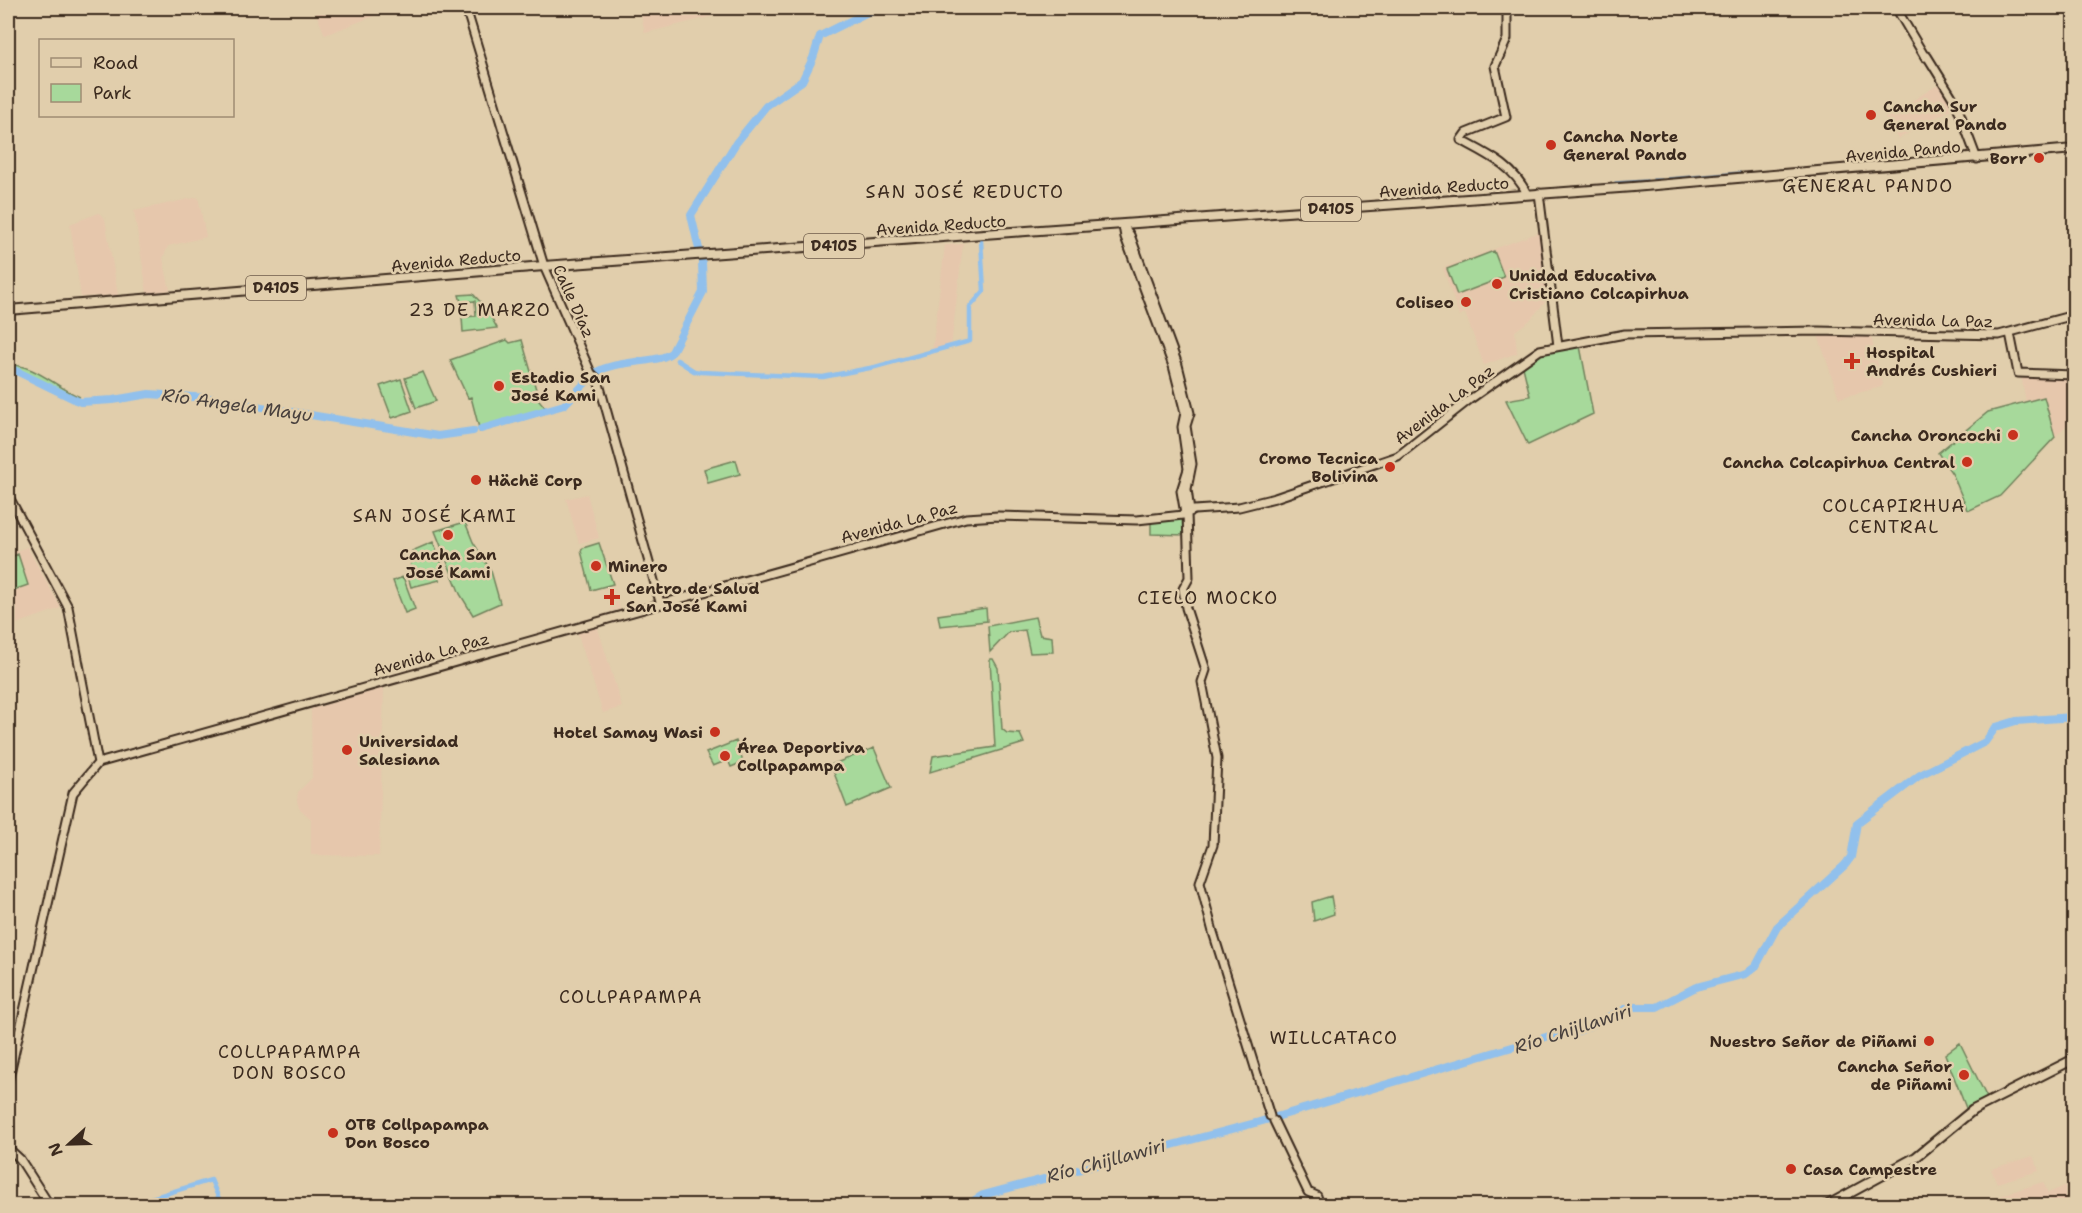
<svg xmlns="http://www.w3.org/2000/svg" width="2082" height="1213" font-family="'Shantell Sans',sans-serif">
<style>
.built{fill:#e6c7ac}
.green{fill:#a7d99b;stroke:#71825c;stroke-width:1.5}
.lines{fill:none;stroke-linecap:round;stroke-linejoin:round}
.stream{stroke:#6f849a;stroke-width:1.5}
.canal{stroke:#91c0ec;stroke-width:4.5}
.river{stroke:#91c0ec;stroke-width:8}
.secondary-casing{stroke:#3b2a1e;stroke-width:11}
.primary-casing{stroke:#3b2a1e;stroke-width:12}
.secondary{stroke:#e1ceac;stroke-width:7}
.primary{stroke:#e1ceac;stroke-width:8}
.poi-dot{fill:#c8321e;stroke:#e1ceac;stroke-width:2}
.labels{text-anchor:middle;stroke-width:5;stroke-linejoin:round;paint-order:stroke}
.shield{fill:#e1ceac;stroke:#6d5b49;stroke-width:1.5}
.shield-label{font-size:15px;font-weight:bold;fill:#3b2a1e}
.poi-label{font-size:16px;font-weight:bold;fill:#3b2a1e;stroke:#e1ceac;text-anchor:start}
.street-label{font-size:16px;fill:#3b2a1e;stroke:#e1ceac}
.neighbourhood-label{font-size:18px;letter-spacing:1.5px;fill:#3b2a1e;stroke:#e1ceac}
.water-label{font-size:18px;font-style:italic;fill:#48403d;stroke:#e1ceac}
</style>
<rect width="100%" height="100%" fill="#e1ceac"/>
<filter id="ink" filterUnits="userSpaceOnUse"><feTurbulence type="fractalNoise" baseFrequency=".0167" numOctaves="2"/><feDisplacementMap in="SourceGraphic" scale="12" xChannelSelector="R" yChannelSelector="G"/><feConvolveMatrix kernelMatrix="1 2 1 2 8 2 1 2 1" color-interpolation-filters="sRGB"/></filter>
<g filter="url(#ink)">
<path class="built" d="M324,8H391L392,9L325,35L315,11Z
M648,8H711L713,16L645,33L640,10Z
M1939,84L1953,108L1898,139L1885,118Z
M198,197L206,237L168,246L163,258L170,290L147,293L134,211Z
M99,213L105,219L118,295L81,297L70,224Z
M1540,232L1547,300L1529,321L1515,331L1517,353L1484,365L1465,313L1459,316L1443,268Z
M963,244L951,347L932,353L945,245Z
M1818,335L1871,337L1883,384L1881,387L1839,398Z
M2021,375L2074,378V418L2055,437L2044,397L2026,402Z
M587,494L599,538L579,543L566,499Z
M27,547L61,608L8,627V554Z
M613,584L620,609L611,611L604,586Z
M597,625L622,707L603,713L577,631Z
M384,688L379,856L311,855V819L299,808L297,801L298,792L312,778L311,709Z
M2033,1156L2039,1171L1997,1183L1991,1169Z
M2043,1182L2048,1193L2074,1182V1205H2006L2002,1195Z"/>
<path class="green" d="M1494,251L1504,277L1457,295L1447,269Z
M473,294L486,308L497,328L463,332L462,317L476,316L475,301L461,302L459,295Z
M507,340L510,343L522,340L539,400L549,412L480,432L471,397L468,398L450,360Z
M1580,346L1593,414L1528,445L1506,400L1530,396L1523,367L1545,352Z
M8,365C33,363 57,388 80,397L60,391Z
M423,372L436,401L416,408L405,378Z
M401,379L412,411L392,418L380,386Z
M2044,397L2055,437L2000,496L1970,510L1967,509L1953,475L1938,453L1988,412Z
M736,460L740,474L708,483L704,469Z
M1185,518V535L1151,534V521Z
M465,522L473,542L491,571L500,603L473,615L460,594L435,531Z
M433,542L444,569L437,572L440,580L411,587L409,580L412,551Z
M599,543L613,584L591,590L581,551L583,548Z
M18,554L28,585L8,592V558Z
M403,577L415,609L405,613L393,581Z
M986,608L987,621L940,626L938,615Z
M1035,617L1040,635L1052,637L1053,652L1030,653L1025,630L1009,632L990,652L988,626Z
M990,659H993L998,668L1002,729L1007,733L1020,734L1024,743L930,772L933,756L995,747Z
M736,741L743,762L731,767L728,760L713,766L706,753Z
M874,748L891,788L847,807L831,765Z
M1331,896L1334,914L1314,921L1312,902Z
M1960,1043L1987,1098L1966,1108L1945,1054Z"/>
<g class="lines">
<path class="stream" d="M1668,178L1740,172
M1653,179H1662
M1615,182L1647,180"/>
<path class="canal" d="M677,360L694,371L700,372L823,377L875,367L970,341V307L984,291L981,241
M125,1206L211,1180L222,1206"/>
<path class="river" d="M699,249L691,215L736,143L766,106L802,81L813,58L820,36L876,8
M8,367L80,402L113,400L149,394L208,398L438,436L473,431
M595,373C617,359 660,364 672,352L703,292L702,262
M481,429L564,405L590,378
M973,1206L975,1200L983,1195L1259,1122L1556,1034L1578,1031L1630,1007H1657L1696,987L1746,974L1756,966L1777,927L1845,865L1851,857L1857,823L1920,775L1985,742L1996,727L2016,721L2074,717"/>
<g class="secondary-casing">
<path id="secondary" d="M466,8L544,266L591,373L598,380L660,602
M1507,8V39L1495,66L1506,117L1466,133L1461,140C1487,154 1514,166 1527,194
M1896,8L1925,57
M1927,56L1956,103L1977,159
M1539,193L1558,346
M1123,226L1125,237L1173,366L1185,413L1182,427L1188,469L1181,491L1185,514
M1125,228L1130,235L1178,365L1190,413L1186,426L1192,464L1187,489L1190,512
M2010,333L2018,373L2074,375
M8,495L68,607L98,763
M1187,513L1189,578L1183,589L1186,608L1206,670L1202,682L1217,758L1213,845L1200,882L1213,932L1270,1116
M8,1082L73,793L98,763L966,518L998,516L1137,520L1183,515L1194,510L1239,507L1275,498L1398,456L1469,400L1540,350L1625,334L1818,331L1999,335L2074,315
M1274,1121L1308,1192L1317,1196L1320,1206
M8,1148L20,1159L50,1206"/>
</g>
<g class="primary-casing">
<path id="primary" d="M8,310L544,266L1633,187L2074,149
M1826,1206L1916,1157L1973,1110L2074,1059"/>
</g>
<use href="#secondary" class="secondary"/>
<use href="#primary" class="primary"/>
</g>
</g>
<g class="poi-dot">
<circle cx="1871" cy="115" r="6"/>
<circle cx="1551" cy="145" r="6"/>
<circle cx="2039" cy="158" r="6"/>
<circle cx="1497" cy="284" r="6"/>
<circle cx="1466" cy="302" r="6"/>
<path d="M1849 352h6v6h6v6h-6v6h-6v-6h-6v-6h6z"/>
<circle cx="499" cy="386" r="6"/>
<circle cx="2013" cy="435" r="6"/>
<circle cx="1967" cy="462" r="6"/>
<circle cx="1390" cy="467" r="6"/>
<circle cx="476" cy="480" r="6"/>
<circle cx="448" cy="535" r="6"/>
<circle cx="596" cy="566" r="6"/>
<path d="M609 588h6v6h6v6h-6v6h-6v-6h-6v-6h6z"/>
<circle cx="715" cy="732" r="6"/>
<circle cx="347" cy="750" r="6"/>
<circle cx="725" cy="756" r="6"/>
<circle cx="1929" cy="1041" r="6"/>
<circle cx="1964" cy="1075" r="6"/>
<circle cx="333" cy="1133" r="6"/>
<circle cx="1791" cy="1169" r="6"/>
</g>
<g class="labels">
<g class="shield">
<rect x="1301" y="197" width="60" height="24" rx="4.5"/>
<rect x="804" y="234" width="60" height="24" rx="4.5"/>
<rect x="246" y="276" width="60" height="24" rx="4.5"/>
</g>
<g class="shield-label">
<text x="1331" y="214">D4105</text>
<text x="834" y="251">D4105</text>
<text x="276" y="293">D4105</text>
</g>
<g class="poi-label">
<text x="1883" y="112">Cancha Sur<tspan x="1883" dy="18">General Pando</tspan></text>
<text x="1563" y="142">Cancha Norte<tspan x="1563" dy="18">General Pando</tspan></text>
<text x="2027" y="164" text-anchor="end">Borr</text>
<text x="1509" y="281">Unidad Educativa<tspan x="1509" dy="18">Cristiano Colcapirhua</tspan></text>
<text x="1454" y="308" text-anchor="end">Coliseo</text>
<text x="1866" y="358">Hospital<tspan x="1866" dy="18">Andrés Cushieri</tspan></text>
<text x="511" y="383">Estadio San<tspan x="511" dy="18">José Kami</tspan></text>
<text x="2001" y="441" text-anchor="end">Cancha Oroncochi</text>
<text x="1378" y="464" text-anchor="end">Cromo Tecnica<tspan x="1378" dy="18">Bolivina</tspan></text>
<text x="1955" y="468" text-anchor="end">Cancha Colcapirhua Central</text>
<text x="488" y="486">Hächë Corp</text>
<text x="448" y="560" text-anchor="middle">Cancha San<tspan x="448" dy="18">José Kami</tspan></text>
<text x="608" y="572">Minero</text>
<text x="626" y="594">Centro de Salud<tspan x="626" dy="18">San José Kami</tspan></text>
<text x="703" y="738" text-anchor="end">Hotel Samay Wasi</text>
<text x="359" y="747">Universidad<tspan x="359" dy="18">Salesiana</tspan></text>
<text x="737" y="753">Área Deportiva<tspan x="737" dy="18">Collpapampa</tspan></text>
<text x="1917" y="1047" text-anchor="end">Nuestro Señor de Piñami</text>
<text x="1952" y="1072" text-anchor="end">Cancha Señor<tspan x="1952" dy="18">de Piñami</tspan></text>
<text x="345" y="1130">OTB Collpapampa<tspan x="345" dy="18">Don Bosco</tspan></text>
<text x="1803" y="1175">Casa Campestre</text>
</g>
<g class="street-label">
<text transform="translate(1903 151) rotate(-5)" y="6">Avenida Pando</text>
<text transform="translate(1444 187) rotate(-4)" y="6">Avenida Reducto</text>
<text transform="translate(941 225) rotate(-4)" y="6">Avenida Reducto</text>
<text transform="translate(456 260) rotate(-5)" y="6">Avenida Reducto</text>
<text transform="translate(574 301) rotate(66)" y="6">Calle Díaz</text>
<text transform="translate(1933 320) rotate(1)" y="6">Avenida La Paz</text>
<text transform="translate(1444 404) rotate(-37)" y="6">Avenida La Paz</text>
<text transform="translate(899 522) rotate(-15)" y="6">Avenida La Paz</text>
<text transform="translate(431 654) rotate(-16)" y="6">Avenida La Paz</text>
</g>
<g class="neighbourhood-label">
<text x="1868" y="192">GENERAL PANDO</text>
<text x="965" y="198">SAN JOSÉ REDUCTO</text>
<text x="480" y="316">23 DE MARZO</text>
<text x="1894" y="512">COLCAPIRHUA<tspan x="1894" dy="21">CENTRAL</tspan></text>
<text x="435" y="522">SAN JOSÉ KAMI</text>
<text x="1208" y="604">CIELO MOCKO</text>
<text x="631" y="1003">COLLPAPAMPA</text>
<text x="1334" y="1044">WILLCATACO</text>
<text x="290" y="1058">COLLPAPAMPA<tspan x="290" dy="21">DON BOSCO</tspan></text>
</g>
<g class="water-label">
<text transform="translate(237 405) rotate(8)" y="6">Río Angela Mayu</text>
<text transform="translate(1573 1029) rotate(-18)" y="6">Río Chijllawiri</text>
<text transform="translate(1106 1161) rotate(-15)" y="6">Río Chijllawiri</text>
</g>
</g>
<rect width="2082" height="1213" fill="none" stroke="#e1ceac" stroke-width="30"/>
<rect x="15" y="15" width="2052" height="1183" fill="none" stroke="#3b2a1e" stroke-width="2" filter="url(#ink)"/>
<rect x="39" y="39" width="195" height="78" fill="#e1ceac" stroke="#9f8c73" stroke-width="1.5"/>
<rect x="51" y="58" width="30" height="9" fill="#e1ceac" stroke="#9f8c73" stroke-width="1.5"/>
<text x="93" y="69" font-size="18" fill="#3b2a1e">Road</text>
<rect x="51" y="84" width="30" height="18" fill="#a7d99b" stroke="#9f8c73" stroke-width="1.5"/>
<text x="93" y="99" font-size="18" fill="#3b2a1e">Park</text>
<g transform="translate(69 1144) rotate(248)" stroke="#e1ceac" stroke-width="4.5" paint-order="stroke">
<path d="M0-4.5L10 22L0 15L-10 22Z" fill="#3b2a1e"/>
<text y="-9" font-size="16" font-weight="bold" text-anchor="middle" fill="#3b2a1e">N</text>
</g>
</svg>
